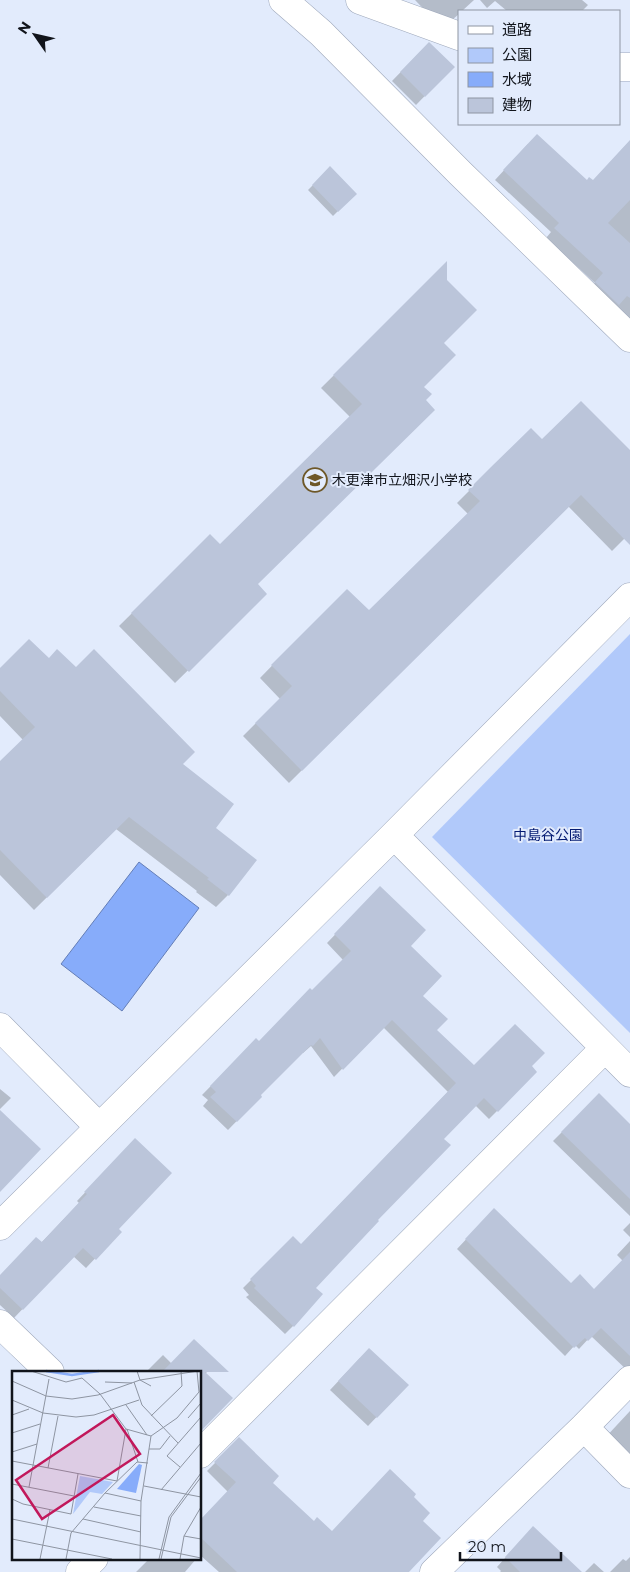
<svg xmlns="http://www.w3.org/2000/svg" width="630" height="1572" font-family="Montserrat,'Noto Sans JP',sans-serif">
<style>
.green{fill:#b1c9fa}
.water{fill:#87acfa;stroke:#647eb7}
.shadow{fill:#0003}
.building{fill:#bbc5da}
.lines{fill:none;stroke-linecap:round;stroke-linejoin:round}
.minor-casing{stroke:#9ea8bb;stroke-width:29}
.minor{stroke:#fff;stroke-width:28}
.labels{text-anchor:middle;stroke-width:4;stroke-linejoin:round;paint-order:stroke}
.poi-label{font-size:14px;fill:#11141b;stroke:#e2ebfc;text-anchor:start}
.park-label{font-size:14px;fill:#041a72;stroke:#e2ebfc}
.inset-river{fill:none;stroke:#87acfa;stroke-width:2.5}
.inset-road{fill:none;stroke:#8e95a2;stroke-width:1}
.view{fill:#c2185b;fill-opacity:0.15;stroke:#c2185b;stroke-width:2.5}
.inset-edge{fill:none;stroke:#11141b;stroke-width:2.5}
</style>
<rect width="100%" height="100%" fill="#e2ebfc"/>
<path class="green" d="M630,634V1033L432,837Z"/>
<path class="water" d="M139,862L199,908L122,1011L61,964Z"/>
<path class="shadow" d="M415,0H474L462,11H459V14L445,26L436,22Z
M480,0H582L588,5L582,11H507L495,1L487,8Z
M429,43L453,67L416,105L392,81Z
M630,141V333L587,291L595,283L546,238L551,232L495,180L528,144L586,181H593Z
M330,168L355,194L333,216L308,190Z
M446,264L442,343L256,584L266,594L175,683L119,626L210,536L219,546L350,417L321,388Z
M542,441L630,452V533L612,551L568,506L289,783L243,736L280,699L260,678L299,638L369,612L468,514L457,503L492,468Z
M49,660L181,765L214,828L228,895L216,907L196,892L197,891L116,829L34,910L0,875V763L23,740L0,716V668Z
M380,888L409,946L421,996L436,1030L474,1067L530,1066L536,1072L489,1119L475,1105L442,1139L376,1220L315,1288L293,1326L285,1334L246,1297L249,1295L243,1288L293,1238L301,1245L448,1092L383,1027L334,1077L311,1046L303,1053L302,1052L259,1095L260,1097L228,1130L203,1106L208,1100L202,1095L256,1040L259,1042L312,992L343,960L327,943Z
M0,1089L11,1098L0,1109Z
M599,1095L630,1126V1216L553,1141Z
M126,1149L118,1229L120,1232L86,1268L73,1256L14,1318L0,1305V1276L41,1243L79,1203L77,1201Z
M486,1218L571,1284L594,1290L623,1261L617,1255L630,1241V1373L591,1336L579,1349L575,1345L565,1356L457,1249Z
M630,1223V1237L623,1230Z
M163,1355L172,1364L217,1362L205,1374L200,1430V1372H146Z
M360,1358L407,1385L368,1426L330,1390Z
M630,1411V1459L603,1440Z
M239,1439L271,1483L314,1523L332,1533L412,1497L421,1521L407,1572H219L200,1555V1521L228,1492L207,1471Z
M524,1537L580,1572H500L501,1571L497,1567Z
M630,1557V1572H610L623,1559L626,1561Z
M150,1558H197L185,1572H136Z
M594,1563L604,1572H585Z"/>
<path class="building" d="M429,42L455,67L425,97L400,72Z
M537,134L587,180L589,177L593,180L630,140V200L608,223L630,243V298L627,296L619,305L595,282L603,273L554,228L559,223L503,170Z
M330,166L357,194L338,212L312,185Z
M447,261V280L477,310L444,343L456,355L424,387L432,394L426,400L435,410L258,584L267,594L189,672L131,613L210,534L220,544L362,404L333,375Z
M581,401L630,450V545L581,495L302,771L255,723L292,686L271,665L347,589L369,610L480,501L468,490L491,467L531,428L542,439Z
M29,639L49,658L57,649L76,667L94,649L195,752L183,764L234,804L216,828L257,860L229,896L207,879L209,878L129,817L47,898L0,850V761L35,727L0,691V668Z
M380,886L426,930L411,946L442,976L423,996L448,1019L437,1030L474,1065L515,1024L545,1053L532,1066L537,1072L498,1112L484,1098L444,1139L451,1145L378,1220L379,1221L316,1288L323,1294L294,1327L254,1288L256,1286L250,1279L293,1236L301,1244L456,1083L392,1020L343,1070L320,1038L313,1046L311,1045L261,1095L262,1097L237,1122L210,1097L216,1092L210,1086L256,1038L259,1041L310,988L312,990L351,951L334,934Z
M599,1093L630,1124V1199L561,1132Z
M0,1110L41,1149L0,1192Z
M135,1138L172,1173L119,1229L122,1232L96,1260L83,1248L23,1310L0,1288V1275L36,1237L42,1242L87,1194L84,1192Z
M494,1208L571,1283L580,1274L594,1289L630,1252V1356L601,1328L588,1341L585,1338L574,1348L465,1239Z
M194,1339L229,1372H205L233,1398L200,1432V1372H162Z
M369,1348L409,1385L377,1418L338,1381Z
M239,1437L279,1476L273,1483L314,1521L317,1517L332,1531L390,1469L416,1494L414,1497L430,1513L423,1521L441,1538L409,1572H237L200,1537V1520L236,1482L214,1462Z
M533,1526L582,1572H520L505,1557Z"/>
<g class="lines">
<g class="minor-casing">
<path id="minor" d="M283,0L321,33L460,173L630,338
M360,0L459,36
M619,67H630
M394,835L630,1073
M0,1027L99,1127
M0,1226L394,835L630,597
M0,1324L50,1372
M584,1427L630,1474
M200,1454L604,1049
M80,1572L94,1558
M434,1572L584,1427L630,1380"/>
</g>
<use href="#minor" class="minor"/>
</g>
<defs>
<g id="school-ring" transform="scale(1.25)"><circle r="9.5" fill="#e2ebfc" stroke="#6e5828" stroke-width="1.5"/><path d="M0-5L7-2L0 1L-7-2ZM-4 1L0 2.5L4 1V4Q0 6-4 4Z" fill="#6e5828"/></g>
</defs>
<g fill-rule="evenodd">
<use href="#school-ring" x="315" y="480"/>
</g>
<g class="labels">
<g class="poi-label">
<text x="332" y="485">木更津市立畑沢小学校</text>
</g>
<g class="park-label">
<text x="548" y="840">中島谷公園</text>
</g>
</g>
<g transform="translate(12 1371)">
<rect width="189" height="189" fill="#e2ebfc"/>
<path d="M68,105L101,111L90,123L78,121L61,143Z" fill="#b1c9fa"/>
<path d="M127,93L130,94L124,122L105,118Z" fill="#87acfa"/>
<path class="inset-river" d="M34,0L60,4L87,0"/>
<path class="inset-road" d="M19,0L54,11L70,7L88,23L114,58L139,65L165,47L187,21L185,0M48,0H67M125,0L128,9L139,15M0,10L34,25L60,28L86,24L128,9L186,0M93,11L120,12M122,11L130,34L166,72M0,29L31,42L64,46L82,44L127,29M114,34L135,64M0,44L17,38M139,45L170,15L169,0M176,47L189,32M115,58L126,91M0,62L28,53M137,78H148L158,65M0,81L25,73M0,90L105,110M168,96L155,85L189,46M36,97L46,45M105,110L114,58M0,113L62,125M132,115L189,126M17,116L37,8M149,119L189,72M93,122L129,130M0,128L11,133L59,143L66,103M82,136L129,145M0,148L189,187M71,148L129,161M172,165L189,168M0,168L100,188M28,188L38,139M54,188L59,162L93,122L125,91L136,92M128,188L129,130L139,65M147,188L157,146L189,102M149,188L159,146L189,106M168,188L172,165L189,136"/>
<path class="view" d="M101,44L128,83L30,148L4,109Z"/>
<rect width="189" height="189" class="inset-edge"/>
</g>
<rect x="458" y="10" width="162" height="115" fill="#e2ebfc" stroke="#8e95a2"/>
<rect x="468" y="26" width="25" height="8" fill="#ffffff" stroke="#8e95a2"/>
<text x="502" y="35" font-size="15" fill="#11141b">道路</text>
<rect x="468" y="48" width="25" height="15" fill="#b1c9fa" stroke="#8e95a2"/>
<text x="502" y="60" font-size="15" fill="#11141b">公園</text>
<rect x="468" y="72" width="25" height="15" fill="#87acfa" stroke="#8e95a2"/>
<text x="502" y="85" font-size="15" fill="#11141b">水域</text>
<rect x="468" y="98" width="25" height="15" fill="#bbc5da" stroke="#8e95a2"/>
<text x="502" y="110" font-size="15" fill="#11141b">建物</text>
<g transform="translate(35 35) rotate(304)" stroke="#e2ebfc" stroke-width="4" paint-order="stroke">
<path d="M0-4L9 19L0 12L-9 19Z" fill="#11141b"/>
<text y="-8" font-size="14" font-weight="bold" text-anchor="middle" fill="#11141b">N</text>
</g>
<path d="M460 1552v8h101v-8" fill="none" stroke="#11141b" stroke-width="2.5"/>
<text x="468" y="1552" font-size="15" fill="#11141b" stroke="#e2ebfc" stroke-width="4" paint-order="stroke">20 m</text>
</svg>
